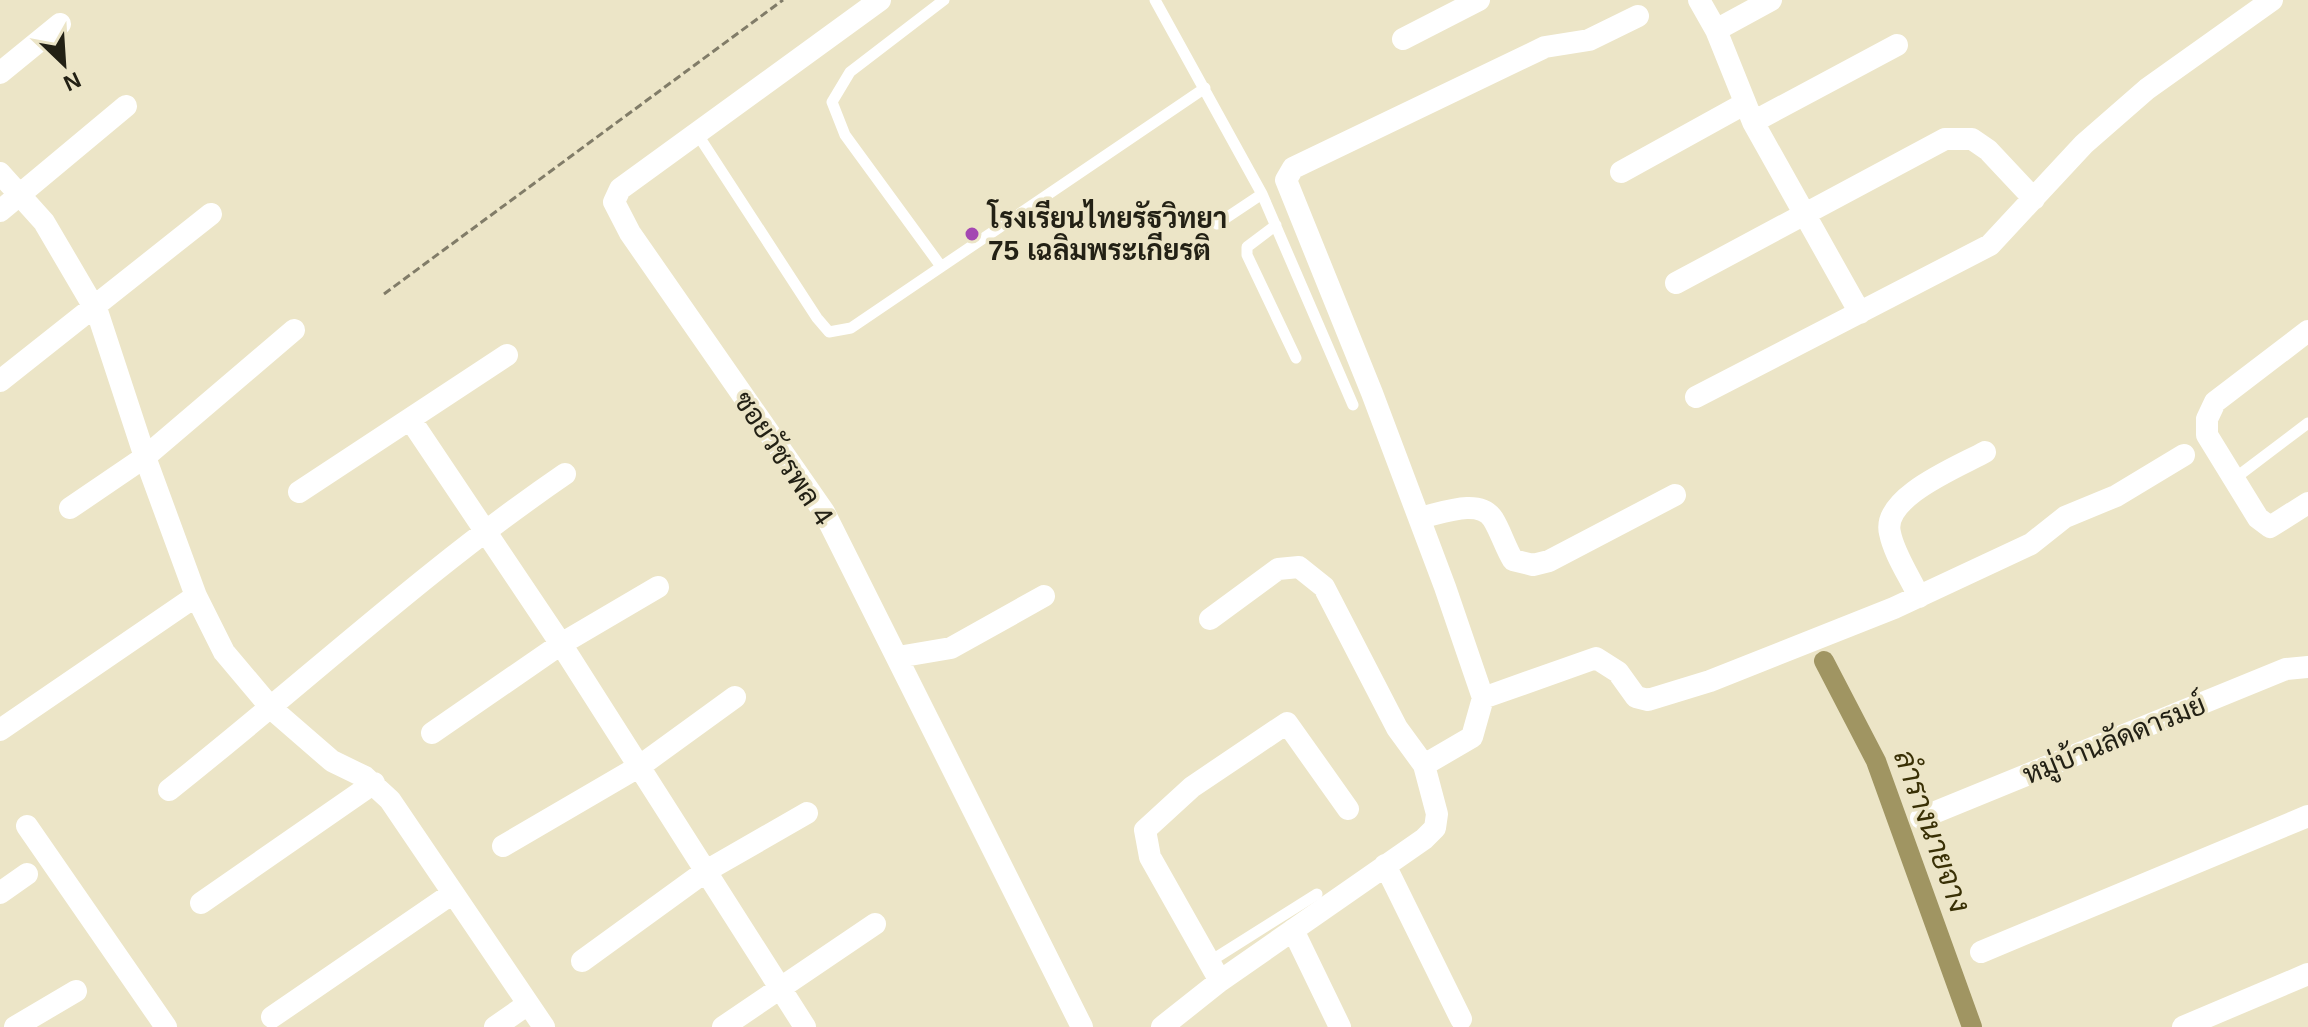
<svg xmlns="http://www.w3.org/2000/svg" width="2308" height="1027" font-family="Helvetica,Sarabun,sans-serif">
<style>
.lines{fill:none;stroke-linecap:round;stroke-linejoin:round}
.canal{stroke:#a09562;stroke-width:20}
.path{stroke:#817c68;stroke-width:3;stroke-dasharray:8 4;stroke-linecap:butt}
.lane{stroke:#fff;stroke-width:11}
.street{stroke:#fff;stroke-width:22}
.poi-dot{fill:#a447b2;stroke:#ece5c7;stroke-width:3}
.labels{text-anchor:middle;stroke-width:7;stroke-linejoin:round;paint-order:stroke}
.poi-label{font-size:28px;font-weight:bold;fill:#232115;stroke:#ece5c7;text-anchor:start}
.street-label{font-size:28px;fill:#232115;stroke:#ece5c7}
.water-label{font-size:30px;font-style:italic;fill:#393005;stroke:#ece5c7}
</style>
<rect width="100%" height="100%" fill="#ece5c7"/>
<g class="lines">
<path class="canal" d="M1824,661L1876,761L1972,1027"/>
<path class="path" d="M384,294L783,0"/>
<path class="lane" d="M1155,0L1262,194L1353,405
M696,132L817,318L829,332L851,328L1205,88
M1217,224L1262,194
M1276,225L1247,247V255L1296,358
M940,265L845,135L832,102L850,72L944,0
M2234,479L2308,423
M1209,962L1317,894"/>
<path class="street" d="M880,0L620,189L614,202L630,233L824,512L1082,1027
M1699,0L1716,30L1753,122L1860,313
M1716,30L1771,0
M1403,39L1479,0
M0,73L60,24
M1753,122L1897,45
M1621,172L1744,104
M0,173L44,222L98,314L145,457L196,596L224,652L272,709L332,761L365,777L390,800L544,1027
M0,211L126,106
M1676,283L1945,139H1972L1988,150L2034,199
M2308,331L2215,402L2207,419V435L2258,518L2270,527L2308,503
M0,381L211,214
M1696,397L1990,245L2084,144L2147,89L2272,0
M410,419L561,644L805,1027
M299,492L507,355
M70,508L145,457L294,330
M1419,518C1440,514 1479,497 1493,519C1501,532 1505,547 1513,560L1533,565L1549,561L1675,495
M1919,597C1910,577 1894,554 1890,533C1881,497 1960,466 1985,452
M898,657L951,648L1044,596
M1483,698L1596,658L1618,672L1636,697L1648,700L1710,681L1894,608L2031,544L2065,517L2116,496L2184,455
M0,730L196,596
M432,733L561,644L658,587
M1424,765L1472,737L1483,698L1445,587L1372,393L1286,180L1293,168L1545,47L1589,40L1638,16
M169,790C302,685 426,569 565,474
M1921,818L2286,669L2308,667
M27,826L166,1027
M503,846L640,766L735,697
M1385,865L1461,1019
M0,893L27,874
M201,903L374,783
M1293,930L1340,1027
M1981,952L2308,816
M582,961L706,871L807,813
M1220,981L1150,857L1145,830L1192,787L1287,723L1348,809
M272,1017L453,893
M15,1027L76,991
M495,1027L528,1004
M723,1027L875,924
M1162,1027L1220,981L1424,839L1435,828L1437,814L1424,765L1397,728L1324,587L1299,567L1278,569L1210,619
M2183,1027L2308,974"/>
</g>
<circle class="poi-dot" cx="972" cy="234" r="8"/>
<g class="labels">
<g class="poi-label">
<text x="988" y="228">โรงเรียนไทยรัฐวิทยา<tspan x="988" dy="32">75 เฉลิมพระเกียรติ</tspan></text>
</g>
<g class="street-label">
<text transform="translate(784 458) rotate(56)" y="10">ซอยวัชรพล 4</text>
<text transform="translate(2114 739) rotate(-22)" y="10">หมู่บ้านลัดดารมย์</text>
</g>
<g class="water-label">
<text transform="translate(1932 831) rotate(70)" y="10">ลำรางนายจาง</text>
</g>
</g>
<g transform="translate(64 64) rotate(155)" stroke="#ece5c7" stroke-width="6" paint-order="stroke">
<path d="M0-6L14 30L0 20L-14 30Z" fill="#232115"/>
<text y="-12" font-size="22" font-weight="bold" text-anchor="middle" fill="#232115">N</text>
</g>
</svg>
